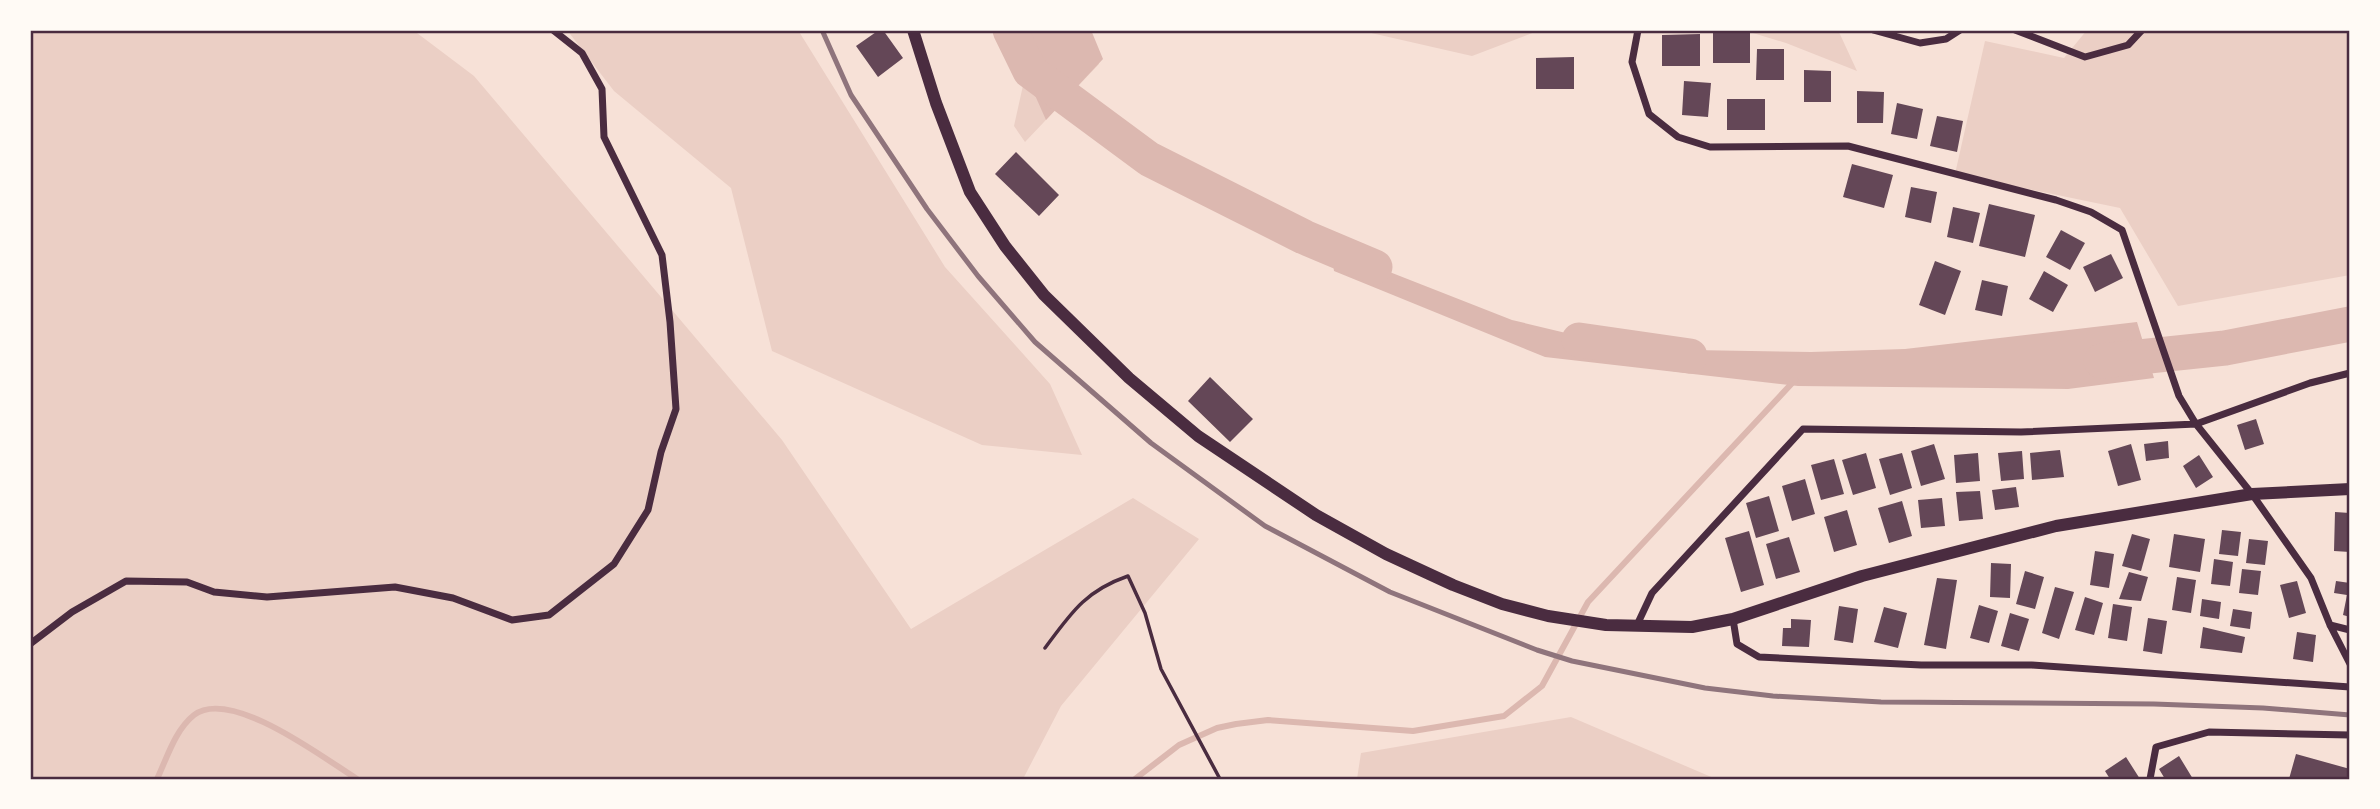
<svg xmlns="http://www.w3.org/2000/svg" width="2380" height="809" font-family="'Nunito Sans',sans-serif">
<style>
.green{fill:#ebcfc5}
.water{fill:#dcb8b0}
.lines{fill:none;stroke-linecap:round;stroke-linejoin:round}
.stream{stroke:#dcb8b0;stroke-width:6}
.river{stroke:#dcb8b0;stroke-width:35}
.building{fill:#644757}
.path{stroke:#4a2c40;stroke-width:3.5}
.minor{stroke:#4a2c40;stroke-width:7}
.tertiary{stroke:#4a2c40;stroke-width:12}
.rail{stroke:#8f747c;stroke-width:5}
.neatline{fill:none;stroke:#4a2c40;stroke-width:2.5}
</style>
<rect width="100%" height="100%" fill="#f7e1d7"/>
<path class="green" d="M30,30H413L474,76L782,440L911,629L1133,498L1199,539L1061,706L1023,779H30Z
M567,30H798L945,267L1050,384L1082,455L982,445L772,351L731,188L614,91Z
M1009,30H1091L1099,64L1025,142L1014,126L1024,81Z
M1358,30H1536L1535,32L1472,56Z
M1743,30H1838L1857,71L1786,43Z
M2087,30H2350V275L2178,306L2120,208L1955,174L1985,41L2064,58Z
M1571,717L1716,779H1357L1361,753Z"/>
<path class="water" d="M1006,30H1091L1103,59L1046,120Z
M1331,249L1512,320L1633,349L1811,352L1905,349L2137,322L2154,378L2068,389L1798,386L1545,357L1334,271Z"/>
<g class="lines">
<path class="stream" d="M157,779C167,758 175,730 194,715C231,687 325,759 357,779
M1135,779L1179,745L1217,728L1236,724L1268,720L1413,731L1504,716L1542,686L1588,602L1795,380"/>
<path class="river" d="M1010,30L1030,71L1149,159L1304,237L1375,267
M1579,340L1690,356
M2101,361L2225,348L2350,324"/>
</g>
<path class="building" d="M879,30H883L903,58L878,77L856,46Z
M1713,32H1750V63H1713Z
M1700,34V66H1662V35Z
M1757,49H1784V80H1756Z
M1574,57V89H1536V58Z
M1804,70L1831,71V102H1804Z
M1684,81L1711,83L1708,117L1682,115Z
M1857,91L1884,92L1883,123H1857Z
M1727,99H1765V130H1727Z
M1897,103L1923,109L1917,139L1891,134Z
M1937,116L1963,121L1957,152L1930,146Z
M1016,152L1059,195L1039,216L995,174Z
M1852,164L1893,175L1884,208L1843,197Z
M1911,187L1937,192L1931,223L1905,217Z
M1989,204L2035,215L2025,257L1979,246Z
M1953,207L1980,213L1973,243L1947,237Z
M2061,230L2085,243L2070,270L2046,257Z
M2111,254L2123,278L2095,292L2083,267Z
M1935,261L1961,271L1945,315L1919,305Z
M2044,271L2068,285L2053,312L2029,299Z
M1982,280L2008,286L2002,316L1975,310Z
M1210,377L1253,419L1230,442L1188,401Z
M2256,419L2264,444L2245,450L2237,425Z
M2168,441L2169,458L2146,461L2144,444Z
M1934,444L1945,479L1921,486L1911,451Z
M2131,444L2141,480L2118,486L2108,451Z
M2060,450L2064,477L2032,480L2030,453Z
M2022,451L2024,479L2001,481L1998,453Z
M1866,453L1876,488L1853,495L1842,460Z
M1902,453L1912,488L1890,495L1879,459Z
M1978,453L1980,481L1956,483L1954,455Z
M2199,455L2213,477L2196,488L2183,466Z
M1834,459L1844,494L1821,500L1811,465Z
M1805,479L1815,514L1792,521L1782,486Z
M2016,487L2019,507L1995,510L1992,490Z
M1980,491L1983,519L1959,521L1956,492Z
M1769,496L1779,531L1756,538L1746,503Z
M1942,498L1945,526L1921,528L1918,500Z
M1902,501L1912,536L1889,543L1878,508Z
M1847,510L1857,545L1834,552L1824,517Z
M2335,512L2350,513V552L2334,551Z
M2222,530L2241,532L2238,556L2219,554Z
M1749,531L1764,585L1741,592L1725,538Z
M2132,534L2150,539L2141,571L2122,566Z
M2174,534L2205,539L2200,572L2169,567Z
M1789,537L1800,572L1776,579L1766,544Z
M2249,539L2268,541L2265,565L2246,563Z
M2095,551L2114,554L2109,588L2090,585Z
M2214,559L2233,562L2230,586L2211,584Z
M1991,563L2011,564L2010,598L1990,597Z
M2242,569L2261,571L2258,595L2239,593Z
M2025,571L2044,577L2035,609L2016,604Z
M2129,572L2148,577L2141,601L2119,599Z
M2177,577L2196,580L2191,613L2172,610Z
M1937,578L1957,580L1946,649L1924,645Z
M2297,581L2306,613L2289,618L2280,585Z
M2336,581L2350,583V617L2343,615L2347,595L2334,593Z
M2055,587L2074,592L2059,639L2042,633Z
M2085,597L2103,603L2094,635L2075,630Z
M2202,599L2221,602L2219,619L2200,616Z
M2113,604L2132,607L2127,641L2108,638Z
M1979,605L1998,611L1989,643L1970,638Z
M1839,606L1858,609L1853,643L1834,640Z
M1884,607L1907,613L1898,648L1874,642Z
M2233,609L2252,612L2250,629L2230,626Z
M2010,613L2029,619L2019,651L2001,646Z
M2148,618L2167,621L2162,654L2143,651Z
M1791,619L1811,620L1809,647L1782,646L1783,628H1791Z
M2203,627L2245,637L2242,653L2200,648Z
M2297,632L2316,635L2313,662L2293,659Z
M2296,754L2350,769V779H2289Z
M2179,756L2193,779H2165L2159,769Z
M2126,757L2140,779H2110L2105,771Z"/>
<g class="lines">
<path class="path" d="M1045,648C1071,613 1085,591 1128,576L1145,613L1161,669L1220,779"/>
<path class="minor" d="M1638,30L1632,62L1649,114L1678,137L1710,147L1848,146L2056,200L2091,212L2122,230L2179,396L2196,424L2252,494L2311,578L2330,625L2350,664
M1873,30L1920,43L1946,39L1960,30
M2015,30L2085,57L2128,45L2142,30
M1733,619L1737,644L1759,657L1921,665H2032L2350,687
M1637,625L1652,593L1803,429L2021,432L2196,424L2310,383L2350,373
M2330,625L2350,630
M30,644L72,612L126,581L187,582L214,592L267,597L395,587L453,598L512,620L549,615L614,564L648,510L661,452L676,409L670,322L662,255L604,137L602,89L582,53L553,30
M2150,779L2156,747L2209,732L2350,735"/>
<path class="tertiary" d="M913,30L936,103L970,192L1005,246L1044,295L1129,378L1198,436L1316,515L1386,554L1453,585L1502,604L1548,616L1606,625L1692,627L1733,619L1862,576L2056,526L2252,494L2350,489"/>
<path class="rail" d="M822,30L851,95L927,209L978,276L1035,342L1151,443L1265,526L1390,592L1537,650L1572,661L1705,688L1773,696L1881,702L2154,704L2263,708L2350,715"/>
</g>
<rect width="2380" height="809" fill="none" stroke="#fffaf5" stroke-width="63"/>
<rect x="32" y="32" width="2316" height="746" class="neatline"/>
</svg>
